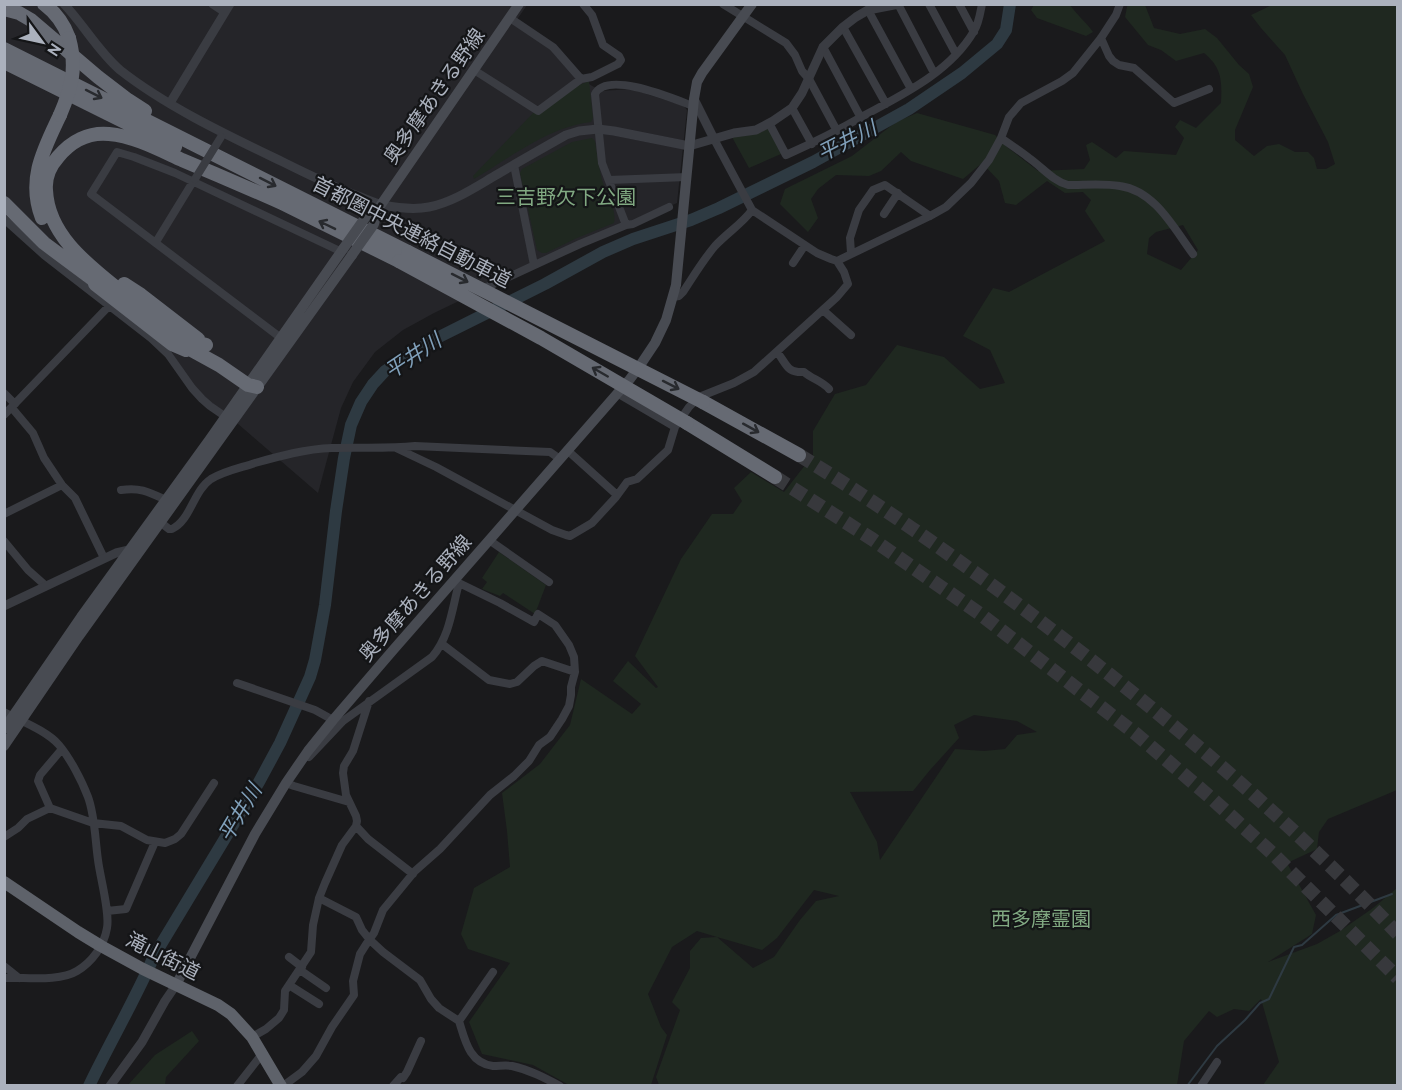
<svg xmlns="http://www.w3.org/2000/svg" width="1402" height="1090" font-family="Overpass,'Noto Sans JP',sans-serif">
<style>
.built{fill:#252529}
.green{fill:#1f2820;fill-rule:evenodd}
.lines{fill:none;stroke-linecap:round;stroke-linejoin:round}
.stream{stroke:#2e3a42;stroke-width:2}
.river{stroke:#2e3a42;stroke-width:12}
.motorway-tunnel{stroke:#37383c;stroke-width:14;stroke-dasharray:14 7;stroke-linecap:butt}
.minor{stroke:#3a3c42;stroke-width:8}
.tertiary{stroke:#3a3c42;stroke-width:9}
.secondary{stroke:#484b52;stroke-width:10}
.trunk{stroke:#5e626a;stroke-width:12}
.motorway{stroke:#666a73;stroke-width:14}
.minor-bridge{stroke:#3a3c42;stroke-width:8}
.secondary-bridge{stroke:#484b52;stroke-width:10}
.motorway-bridge{stroke:#666a73;stroke-width:14}
.oneway{stroke:#282a2e}
.labels{text-anchor:middle;stroke-width:4.5;stroke-linejoin:round;paint-order:stroke}
.street-label{font-size:20px;fill:#abb1bd;stroke:#141517}
.park-label{font-size:20px;fill:#81a982;stroke:#141517}
.water-label{font-size:21px;font-style:italic;fill:#80a0ba;stroke:#141517}
</style>
<rect width="100%" height="100%" fill="#1a1a1c"/>
<path class="built" d="M4,5H527L514,24L549,48L575,76L601,91L631,89L684,106L687,110L677,203L534,265L434,313L403,330L375,352L353,382L341,408L318,493L222,410L210,402L195,388L180,365L164,344L5,210Z"/>
<path class="green" d="M1128,4L1145,5L1154,28L1180,34L1205,29L1217,38L1239,65L1249,74L1253,87L1235,130V140L1254,156L1267,146L1279,144L1295,152H1308L1314,158L1317,169H1326L1335,164L1328,142L1303,94L1285,55L1261,28L1251,15L1272,5H1397V790L1328,819L1319,832L1317,849L1287,863L1316,915L1312,934L1268,962L1317,944L1340,931L1373,908L1397,888V1085H1263L1279,1062L1261,999L1249,1011L1234,1009L1217,1017L1209,1011L1184,1041L1177,1085H659L656,1077L680,1010L672,1002L690,968V951L701,938L717,937L697,931L672,947L648,994L661,1027L667,1035L651,1085H569L533,1065L482,1054L469,1022L510,963L468,949L461,934L474,888L510,867L507,831L502,793L540,764L570,725L581,679L632,714L641,704L613,681L628,661L656,688L658,687L635,656L681,559L712,514H733L742,501L734,488L751,472L784,492L813,455V431L835,394L866,385L897,345L944,357L980,389L1005,383L990,350L963,336L993,288L1009,292L1105,241L1085,211L1091,200L1083,192L1065,193L1047,181L1016,205L1005,203L999,181L982,163L963,179L911,161L901,152L881,171L869,176L836,175L818,189L811,199L818,218L808,232L780,204L785,189L852,156L896,122L917,113L995,135L1007,147L1038,171L1084,169L1090,160L1086,145L1092,142L1116,158L1124,151L1176,155L1184,138L1175,127L1180,120L1196,128L1221,103C1222,80 1222,68 1204,53L1176,61L1161,50L1148,45L1125,17L1127,7ZM1183,225L1198,250L1181,270L1147,254L1149,238L1156,232ZM974,715L1017,721L1037,732L1017,735L1005,749L984,751L955,749L880,860L877,842L850,792L913,791L930,770L959,738L954,725ZM814,890L839,896L816,901L800,920L774,957L753,968L717,937L762,950L777,938Z
M1034,5H1070C1076,14 1086,22 1093,32L1086,36L1037,18L1031,10Z
M589,81L593,118L591,122C551,126 509,158 474,179L473,176L534,112L572,88Z
M767,128L770,129L782,151L781,154L749,168L732,137Z
M592,138L595,141C597,155 599,167 602,180C606,193 617,209 614,223L577,238L546,253H542L537,250L520,173L522,169L572,142Z
M499,552L546,585L535,614L503,593L500,596L482,589L487,582L482,578Z
M192,1031L199,1041L166,1077L165,1085H128L155,1055Z"/>
<g class="lines">
<path class="stream" d="M1187,1086L1217,1046L1245,1020L1260,1003L1269,999L1294,947L1302,945L1336,915L1392,894"/>
<path class="river" d="M89,1086C110,1042 135,1000 154,956L259,782L280,743L310,677L315,660L325,605L336,511L344,458L351,425L361,402L373,384L385,371L435,339L545,284L603,252L633,239L691,220L719,208L813,162L909,109L962,73L997,44L1006,30L1010,4"/>
<path class="motorway-tunnel" d="M799,455C887,509 971,568 1053,631C1175,723 1292,823 1398,934
M775,477L872,539L980,614L1136,734L1210,797L1272,853L1398,978"/>
<path class="minor" d="M723,4L786,43L795,55L802,71L809,79L837,131
M898,4L934,73
M929,4L956,54
M959,4L974,32
M868,10L911,89
M510,18L553,47L581,79
M843,27L886,104
M1101,38L1109,56L1113,61L1119,65L1134,68L1174,103L1209,89
M823,47L861,118
M474,70L538,111L581,79L592,77L618,64L621,60L619,56L603,45L592,15L583,4
M792,108L812,144
M769,123L786,155C813,143 839,130 865,115C904,94 951,71 974,31C979,23 980,14 982,4
M1001,138C1011,145 1020,151 1029,158C1042,167 1053,181 1068,185C1085,185 1103,183 1120,186C1155,191 1173,227 1193,254
M714,139L752,210L817,253L831,259L837,261L930,216L946,207L971,183L989,160L1001,138L1009,117L1021,103L1062,81L1073,73L1101,38L1116,15L1120,4
M514,165L534,265
M609,180L687,177
M884,214L898,193
M4,219L44,255L151,338L168,354L192,388L202,399L210,406L226,417
M626,225L602,163L595,94C607,70 674,99 693,106
M156,242L194,180
M851,253L850,238L859,210L873,190L885,185L930,216
M793,263L805,245
M487,287L580,244L626,225L633,224L669,207
M673,297L679,296L683,292C693,277 703,260 715,246C727,233 743,223 752,210
M823,310L851,335
M281,338L91,194L117,152L134,157L175,173L342,252
M777,352C787,364 786,373 804,372C812,379 822,381 829,389
M4,393L15,404
M617,393L675,427
M12,408L33,433L44,458L62,485L75,498L104,558
M4,415L109,306
M396,448L436,467L552,530L566,535L570,536L592,523L616,497L627,482L637,479L668,450L675,427L689,407L699,397L734,383L754,372L837,297L848,284L844,272L837,261
M567,450L617,495
M121,490C140,487 149,492 166,500
M4,514L62,485
M160,522L169,529H172C191,520 193,491 211,479C224,471 240,468 255,463C280,456 305,449 332,448C359,447 387,449 415,446L550,452L560,459
M489,540L549,582
M4,541L28,570L46,586
M442,644L489,680L510,684L517,682L534,666L542,661L575,672
M237,683L315,710L333,720
M4,712C21,721 47,731 59,745C70,758 82,781 88,797C95,816 95,839 98,860C100,877 110,912 107,928C104,946 92,962 77,971C59,982 25,977 4,978
M62,749L40,775L38,781L50,808L93,823L121,826L147,840L165,843L175,839L181,834L214,783
M309,757L343,721L432,657C450,636 452,609 459,583L456,580
M289,779L286,783L294,786L349,802
M356,826L368,839L413,874
M4,837L18,828L27,819L50,808
M319,898L356,917L362,930L370,940L383,952L420,980L431,999L439,1008L459,1021C465,1040 469,1063 493,1066C500,1066 506,1065 512,1066C530,1070 545,1078 560,1086
M107,911L126,909L155,842
M289,957L302,967
M4,966L19,978
M300,970L326,988
M289,985L319,1004
M459,1021L493,972
M252,1037L266,1029L279,1018L284,1010L285,991L311,952L313,925L319,898L325,883L342,845L356,826L357,821L356,816L346,795L343,773L344,766L353,751L369,701
M237,1086L262,1054
M283,1086L302,1072L316,1056L332,1027L354,995L353,981L360,954L367,943L374,933L383,910L415,871L440,849L490,795L514,776L529,761L539,745L550,737L562,719L569,706L571,695V687L575,672L574,657L569,645L555,625L538,614L534,622L500,603L459,583
M393,1086L401,1077L403,1078L407,1072L421,1041
M1201,1086L1217,1062"/>
<path class="tertiary" d="M64,4C84,25 98,51 120,70C167,107 229,136 283,162C307,174 332,186 358,196C366,199 375,203 383,205C398,208 414,210 429,207C454,202 477,186 498,174C520,161 543,148 566,135L579,131L598,129L614,131L689,146L734,133L756,130L773,121L792,108L802,93L823,47L843,27L856,17L868,10L899,4
M213,4L225,12
M694,99L714,139
M170,103L230,4
M4,606L116,553L129,550L132,552
M110,1086L142,1042L165,1001L176,985"/>
<path class="secondary" d="M378,209L519,4
M4,729L81,617L210,439L343,249
M4,746L79,636L352,255
M176,985L255,834L286,783L308,751L333,720L394,649L630,379L641,364L655,343L666,320L676,285L694,99L697,82L702,73L752,4"/>
<path class="trunk" d="M4,882L78,932L101,946L143,969L218,1005L231,1014L252,1037L281,1086"/>
<path class="motorway" d="M44,4C56,13 64,24 69,38
M4,9L19,13L31,20L98,77L128,100L145,111
M4,49L408,252
M4,62L175,147
M4,203L44,243L103,287
M282,203L399,261
M42,218C27,179 44,149 60,115
M95,284L172,344L186,350
M124,284L141,295L198,339
M179,343L219,365L248,385L257,387
M206,345C199,342 191,342 184,339C165,329 147,312 129,298C95,270 48,239 46,190C45,178 50,166 58,157C71,141 89,132 109,134C134,136 160,150 182,160C218,175 255,191 291,207
M703,402L799,455
M687,423L775,477"/>
<path class="minor-bridge" d="M195,179L221,137"/>
<path class="secondary-bridge" d="M343,249L365,218L378,209
M352,255L374,224L378,209"/>
<path class="motorway-bridge" d="M60,115C72,87 77,67 69,38
M408,252L703,402
M399,261L541,338L687,423"/>
</g>
<defs><path id="oneway-shaft" d="M-6 0H5M1.5-3L5.5 0L1.5 3" fill="none" stroke-width="1.6" stroke-linecap="round" stroke-linejoin="round" transform="scale(1.5)"/></defs>
<g class="oneway">
<use href="#oneway-shaft" transform="translate(94 94) rotate(27)"/>
<use href="#oneway-shaft" transform="translate(268 182) rotate(27)"/>
<use href="#oneway-shaft" transform="translate(327 225) rotate(-154)"/>
<use href="#oneway-shaft" transform="translate(460 278) rotate(27)"/>
<use href="#oneway-shaft" transform="translate(600 372) rotate(-150)"/>
<use href="#oneway-shaft" transform="translate(671 385) rotate(27)"/>
<use href="#oneway-shaft" transform="translate(751 428) rotate(29)"/>
</g>
<g class="labels">
<g class="street-label">
<text transform="translate(434 96) rotate(-55)" y="7">奥多摩あきる野線</text>
<text transform="translate(412 232) rotate(27)" y="7">首都圏中央連絡自動車道</text>
<text transform="translate(415 598) rotate(-49)" y="7">奥多摩あきる野線</text>
<text transform="translate(163 956) rotate(27)" y="7">滝山街道</text>
</g>
<g class="park-label">
<text x="566" y="204">三吉野欠下公園</text>
<text x="1041" y="926">西多摩霊園</text>
</g>
<g class="water-label">
<text transform="translate(847 141) rotate(-27)" y="7">平井川</text>
<text transform="translate(413 356) rotate(-34)" y="7">平井川</text>
<text transform="translate(240 813) rotate(-59)" y="7">平井川</text>
</g>
</g>
<rect width="1402" height="1090" fill="none" stroke="#abb1bd" stroke-width="12"/>
<g transform="translate(42 42) rotate(123)" stroke="#141517" stroke-width="4.5" paint-order="stroke">
<path d="M0-4.5L10 22L0 15L-10 22Z" fill="#abb1bd"/>
<text y="-9" font-size="16" font-weight="bold" text-anchor="middle" fill="#abb1bd">N</text>
</g>
</svg>
